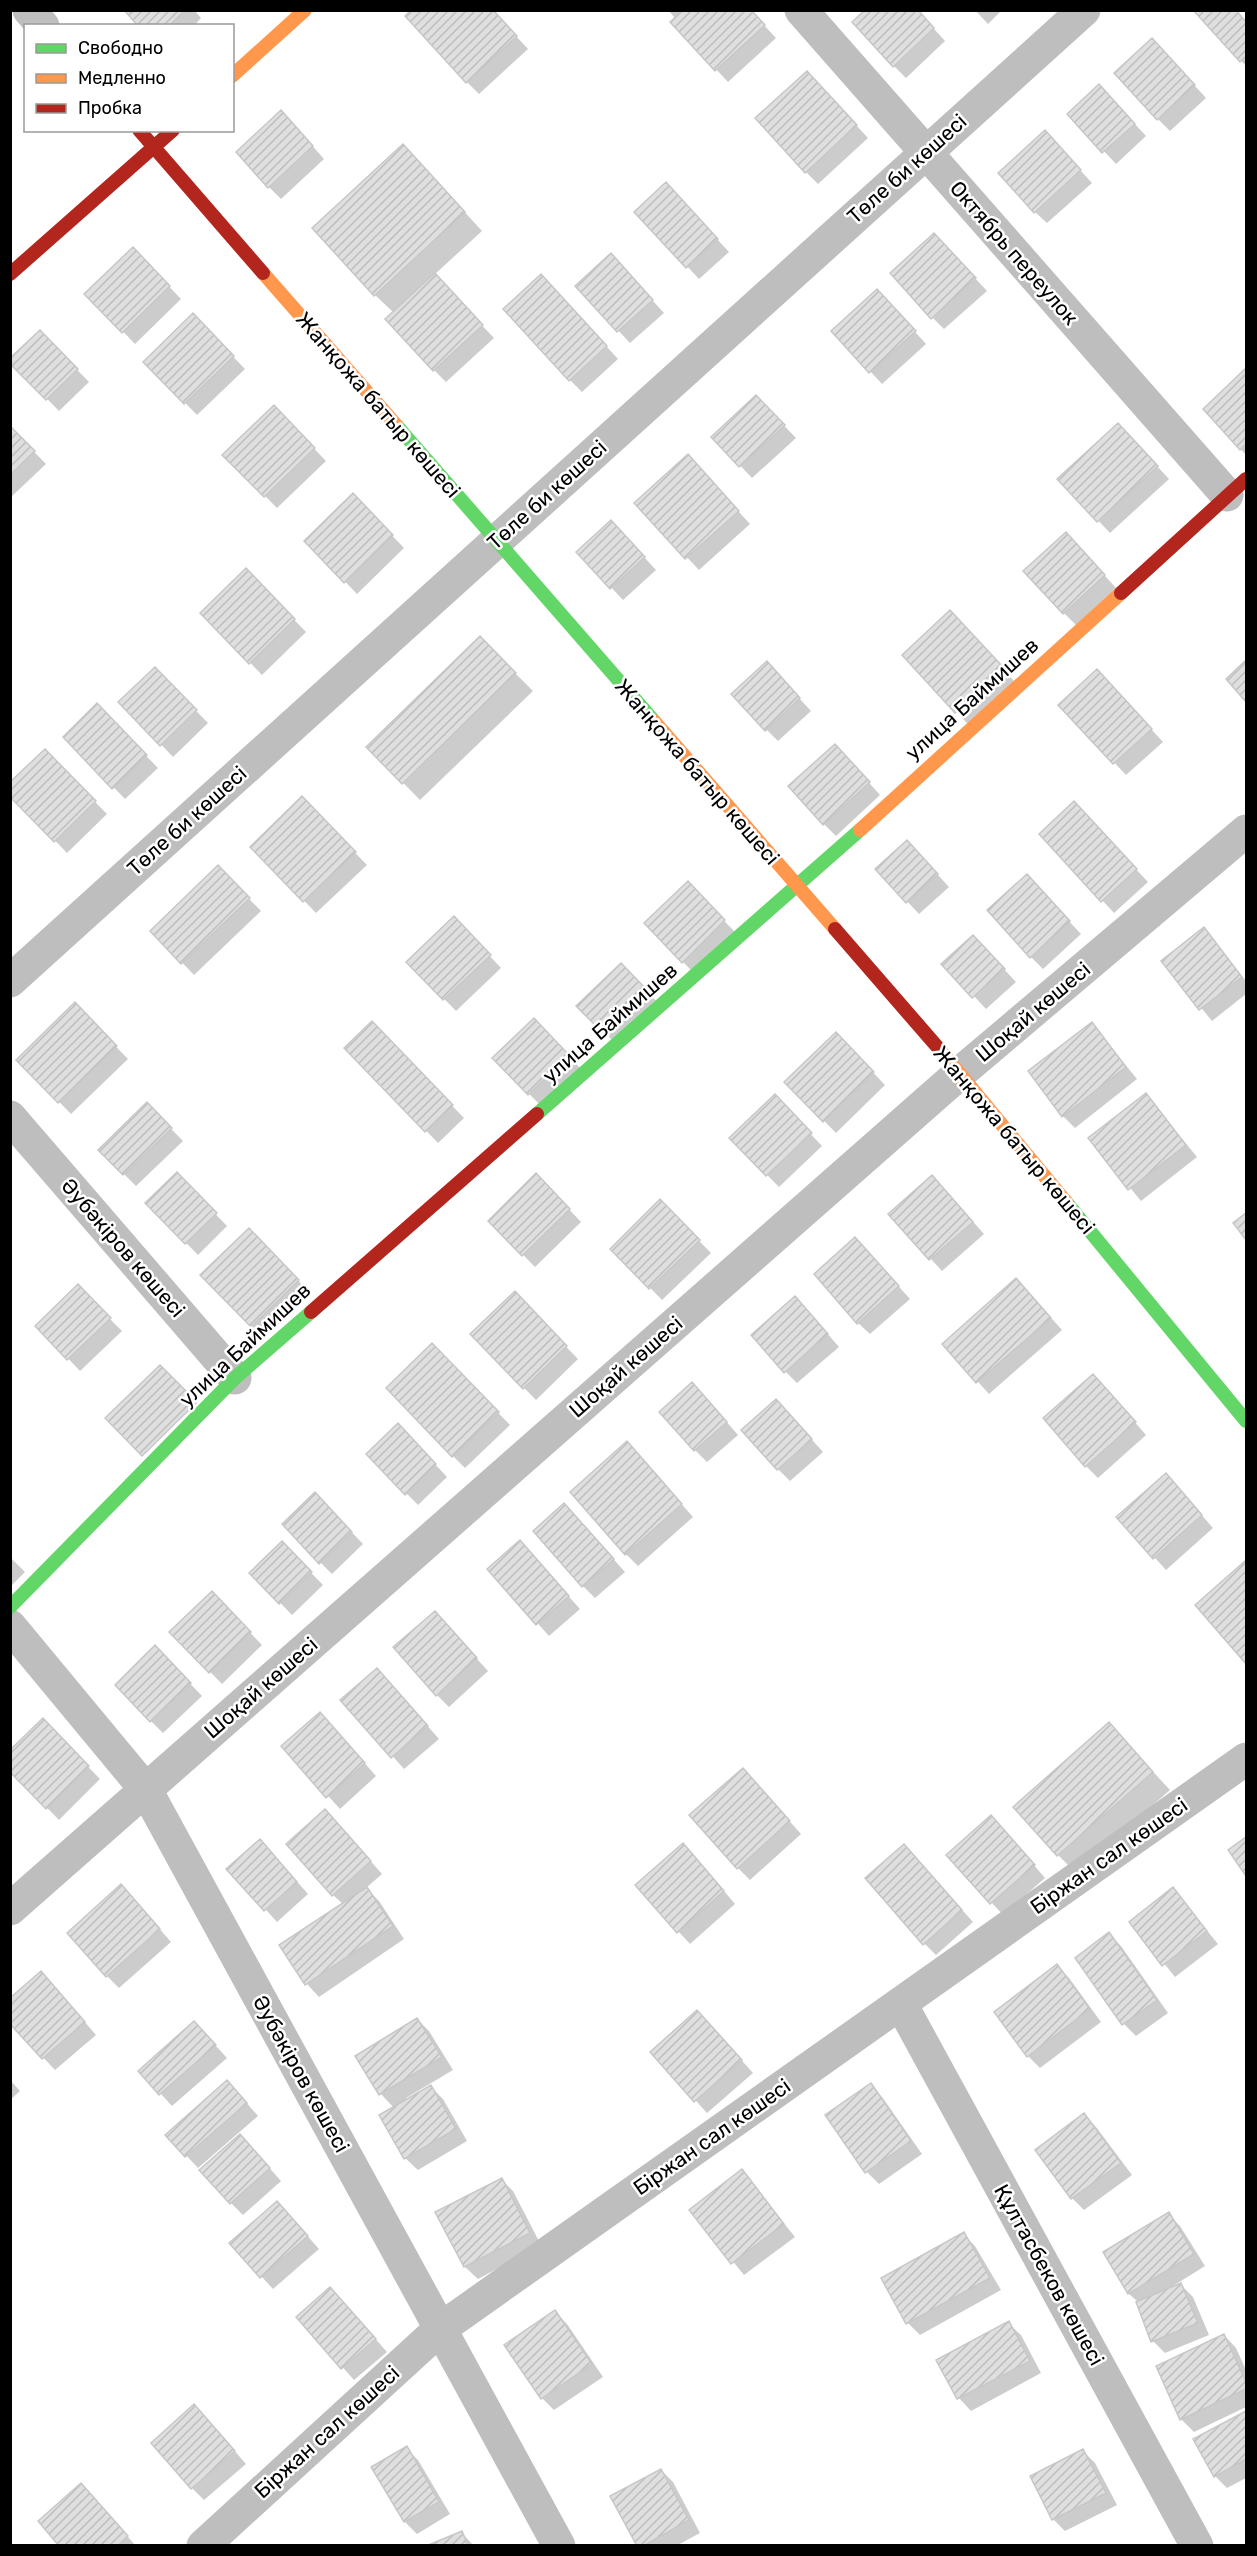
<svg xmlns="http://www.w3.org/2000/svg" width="1257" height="2556" font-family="Rubik,sans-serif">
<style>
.shadow{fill:#0003}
.building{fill:url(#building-hatch);stroke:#c7c7c7;stroke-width:1.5}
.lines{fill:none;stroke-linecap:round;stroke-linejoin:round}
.street{stroke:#bebebe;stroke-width:33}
.fast{stroke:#63d668;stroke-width:14}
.slow{stroke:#ff974d;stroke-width:14}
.jam{stroke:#b3261e;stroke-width:14}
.labels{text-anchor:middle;stroke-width:5;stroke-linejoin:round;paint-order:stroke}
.street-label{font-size:21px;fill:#000;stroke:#fff}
</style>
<defs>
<pattern id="building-hatch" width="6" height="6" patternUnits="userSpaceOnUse" patternTransform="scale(1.5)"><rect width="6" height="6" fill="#dfdfdf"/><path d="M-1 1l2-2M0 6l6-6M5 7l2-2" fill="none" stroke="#bebebe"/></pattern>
</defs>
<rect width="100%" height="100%" fill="#fff"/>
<path class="shadow" d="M126,10H194L201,18L194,26H140Z
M492,10L528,49L479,94L467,82Z
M668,10H750L776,38L728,82L672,22L676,19Z
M917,10L945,41L906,78L894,66Z
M975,10H1002L988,24Z
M1195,10H1235L1246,23V66Z
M1164,52L1206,98L1170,131L1158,119Z
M819,85L868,138L818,184L806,172Z
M1111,98L1146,136L1116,164L1069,114Z
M293,124L324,159L281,199L269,187Z
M1056,144L1092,183L1047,223L1035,212Z
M421,164L482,231L434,275L494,338L446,382L434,370L394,313L375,295Z
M678,197L729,252L699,279L636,212Z
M946,247L987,291L944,329L932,317Z
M133,249L181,299L135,344L87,294Z
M622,267L664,313L630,343L577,286Z
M553,288L618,359L582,392L570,380Z
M889,303L926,344L882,384L833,331Z
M193,315L245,369L197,415L145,362Z
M40,332L89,382L59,411L10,361Z
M1246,370V455L1205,409Z
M274,407L326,461L277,508L224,455Z
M768,409L796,438L752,478L713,437Z
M10,427L46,464L10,498Z
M1130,437L1169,479L1110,533L1059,479Z
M699,468L750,524L699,570L636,503Z
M365,507L404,548L357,594L306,541Z
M623,534L656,570L623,600L578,552Z
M1078,546L1116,588L1076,625L1064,613Z
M246,570L306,632L262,675L202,613Z
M962,624L1014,681L968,724L956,712Z
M480,638L533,691L420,800L368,747Z
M1246,662V700L1228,679Z
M155,669L208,723L173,757L121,702Z
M778,675L811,711L778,741L766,729Z
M1109,683L1163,742L1126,775L1060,705Z
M97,705L158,768L125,799L65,737Z
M45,751L107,814L67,853L10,794Z
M847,758L880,795L836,836L824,824Z
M302,798L367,865L316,913L252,847Z
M1086,816L1148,882L1114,913L1041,834Z
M919,854L949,887L919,914L877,869Z
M218,867L261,911L194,975L152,931Z
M688,884L736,933L695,974L683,962Z
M1038,888L1081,934L1043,969L1031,957Z
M454,918L501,968L456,1011L408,962Z
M1204,929L1246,981V994L1212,1021L1163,961Z
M985,949L1016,982L986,1009L944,964Z
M621,965L659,1004L617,1045L578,1006Z
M75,1005L128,1059L71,1114L18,1060Z
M534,1020L580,1068L541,1106L494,1058Z
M372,1023L464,1118L438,1143L346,1048Z
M1092,1024L1137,1079L1075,1128L1063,1116Z
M848,1046L885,1085L836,1133L786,1082Z
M1146,1095L1197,1157L1141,1201L1090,1139Z
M775,1096L822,1146L779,1187L731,1138Z
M147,1104L183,1141L136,1186L100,1150Z
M177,1174L227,1226L198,1255L147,1203Z
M548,1187L581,1222L535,1267L490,1221Z
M944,1189L984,1234L942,1271L890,1214Z
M660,1201L711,1253L662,1300L612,1249Z
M249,1230L310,1293L264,1338L202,1275Z
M867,1251L910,1299L870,1334L858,1323Z
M78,1287L122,1331L80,1371L37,1326Z
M1028,1292L1062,1330L989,1394L944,1344Z
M515,1294L578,1359L536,1400L472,1334Z
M807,1310L839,1347L797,1383L785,1371Z
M432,1345L510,1425L465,1468L453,1456Z
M1105,1388L1146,1435L1098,1478L1086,1466Z
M704,1396L738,1435L707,1462L695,1450Z
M788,1413L823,1452L790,1481L778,1469Z
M410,1437L447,1477L418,1505L368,1454Z
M638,1455L693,1517L638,1566L626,1554Z
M1177,1487L1213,1528L1166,1570L1118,1517Z
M327,1506L363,1544L332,1574L320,1562Z
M576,1517L625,1572L595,1598L583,1586Z
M282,1543L323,1585L292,1615L251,1573Z
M531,1554L580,1609L549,1636L489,1569Z
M10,1557L25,1572L10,1587Z
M1245,1563L1246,1564V1661L1197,1605Z
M212,1593L262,1645L222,1684L171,1632Z
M435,1613L488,1671L449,1707L437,1695Z
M155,1647L202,1696L163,1733L151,1721Z
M389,1682L439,1739L404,1769L343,1700Z
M43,1720L100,1779L59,1820L10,1770Z
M1109,1724L1170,1790L1076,1873L1058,1855Z
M332,1726L376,1776L340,1809L283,1746Z
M754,1782L801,1834L750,1880L738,1868Z
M337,1823L382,1874L366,1888L379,1901L404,1939L319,1997L307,1984L281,1946L343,1904L333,1895Z
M1003,1829L1045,1878L1003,1915L948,1855Z
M272,1853L308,1894L277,1922L229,1869Z
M695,1857L735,1904L690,1944L679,1932Z
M916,1858L973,1922L936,1955L924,1943Z
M1173,1889L1218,1944L1175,1977L1131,1922Z
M133,1898L171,1942L119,1988L107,1976Z
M1109,1934L1121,1946L1168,2013L1136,2036L1124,2024L1077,1958Z
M1057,1966L1069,1978L1101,2022L1040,2068L1028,2056Z
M53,1985L96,2035L55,2070L10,2022Z
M417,2019L429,2031L453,2070L406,2098L408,2101L431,2087L443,2099L467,2141L418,2170L405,2158L394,2108L381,2094L357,2056Z
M709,2024L753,2073L707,2113L652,2052Z
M206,2035L227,2058L172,2106L140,2071Z
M10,2080L20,2091L10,2100Z
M870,2085L882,2097L922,2154L879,2184L867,2172L827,2115Z
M239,2094L258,2116L198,2168L167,2135Z
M1084,2115L1096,2127L1132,2175L1084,2210L1072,2198L1037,2150Z
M252,2148L281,2181L243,2215L231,2203Z
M742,2171L795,2237L744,2275L691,2210Z
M501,2179L513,2191L541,2245L478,2279L465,2267L437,2213Z
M1168,2214L1180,2226L1205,2266L1173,2286L1181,2285L1193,2297L1209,2335L1165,2353L1153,2341L1137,2301L1129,2294L1105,2253Z
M289,2215L319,2249L273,2289L231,2243Z
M963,2234L975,2246L1001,2290L920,2335L908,2323Z
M342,2301L387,2352L354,2380L298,2317Z
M555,2312L567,2324L603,2377L554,2410L542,2398Z
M1008,2323L1021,2335L1041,2373L971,2411L959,2398L938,2361Z
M1224,2335L1236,2348L1246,2370V2407L1194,2432L1182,2420L1158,2367Z
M1246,2413V2478L1227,2488L1215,2476L1195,2440Z
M206,2418L246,2464L204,2500L192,2488Z
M406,2448L418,2460L450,2514L417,2534L405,2522L373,2467Z
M1083,2451L1095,2463L1117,2505L1065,2531L1053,2519Z
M661,2470L673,2482L700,2533L676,2546H639Z
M81,2485L93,2497L136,2546H61Z
M462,2533L474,2546H430Z"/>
<path class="building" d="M124,10H185L169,26H138Z
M411,10H493L517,36L466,83L405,16Z
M683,10H751L765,25L715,71L670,22Z
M865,10H918L934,28L893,67L852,22Z
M1193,10H1236L1246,22V56L1240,62Z
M1152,38L1195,85L1157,120L1114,73Z
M807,71L857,125L805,173L755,118Z
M1099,84L1135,124L1102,153L1067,114Z
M281,110L313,146L268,188L236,152Z
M1045,130L1081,170L1034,213L998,173Z
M403,144L465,212L374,296L312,228Z
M666,182L718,239L686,268L634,212Z
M934,233L976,278L931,319L890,273Z
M133,247L170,286L122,333L84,294Z
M611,253L653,300L617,332L575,286Z
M435,273L483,325L433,371L385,319Z
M541,274L607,346L569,381L503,309Z
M877,289L916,331L869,373L831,331Z
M193,313L234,356L184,404L143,362Z
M40,330L78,369L46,400L10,364V358Z
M1246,368V444L1240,450L1203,409Z
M756,395L785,425L739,467L711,437Z
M274,405L315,448L264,497L222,455Z
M1118,423L1158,466L1097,522L1057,479Z
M10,426L35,451L10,475Z
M688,454L739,511L685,559L634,503Z
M353,493L393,535L344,583L304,541Z
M611,520L645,557L610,589L576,552Z
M1066,532L1105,575L1063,614L1023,571Z
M246,568L295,619L249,664L200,613Z
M950,610L1004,668L955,713L902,655Z
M480,636L516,673L402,784L366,747Z
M1246,660V702L1226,679Z
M767,661L800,698L765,731L731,694Z
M155,667L197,710L160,746L118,702Z
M1097,669L1152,729L1113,764L1058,705Z
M97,703L147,755L112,789L63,737Z
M835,744L870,782L823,825L788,786Z
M45,749L96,801L54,842L10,797V782Z
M302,796L356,852L303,902L250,847Z
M1074,801L1137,869L1101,902L1039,834Z
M907,840L938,874L906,903L875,869Z
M218,865L250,898L181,964L150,931Z
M1027,874L1070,921L1030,958L987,910Z
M688,881L725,920L682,963L644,923Z
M454,916L491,955L443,1000L406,962Z
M1204,927L1242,977L1199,1010L1161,961Z
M973,935L1005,969L972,998L941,964Z
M621,963L648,991L604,1034L576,1006Z
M75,1002L117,1046L58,1103L16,1060Z
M534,1018L569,1055L528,1095L492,1058Z
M372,1021L453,1105L425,1132L344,1048Z
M1092,1022L1126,1067L1062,1117L1028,1071Z
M836,1032L874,1072L823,1122L784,1082Z
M1146,1093L1186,1145L1128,1190L1088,1138Z
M775,1094L812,1133L766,1176L729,1138Z
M147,1102L172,1128L123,1175L98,1150Z
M177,1172L217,1213L185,1244L145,1203Z
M536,1173L570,1209L522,1256L488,1221Z
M932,1175L973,1222L929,1260L888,1214Z
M660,1199L700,1240L649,1289L610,1249Z
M1246,1213V1240L1233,1223Z
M249,1228L299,1280L251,1327L200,1275Z
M855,1237L899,1286L857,1324L814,1274Z
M1016,1278L1051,1318L976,1383L942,1344Z
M78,1284L111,1318L67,1360L35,1326Z
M515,1291L567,1346L523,1389L470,1334Z
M795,1296L828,1334L784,1373L751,1335Z
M432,1343L499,1412L452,1457L386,1388Z
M160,1365L197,1402L142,1456L105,1418Z
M1093,1374L1136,1422L1085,1467L1043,1418Z
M692,1382L727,1422L694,1451L659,1412Z
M776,1399L812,1439L777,1470L741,1430Z
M398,1423L436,1464L405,1495L366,1454Z
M627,1441L682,1504L625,1555L570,1492Z
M1166,1473L1202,1515L1153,1559L1116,1517Z
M315,1492L352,1532L319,1564L282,1524Z
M564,1503L614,1559L582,1587L533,1531Z
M520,1540L569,1596L536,1625L487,1569Z
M282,1541L312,1572L279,1604L249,1573Z
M1245,1561L1246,1562V1664L1195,1605Z
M212,1591L251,1632L209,1673L169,1632Z
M435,1611L477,1658L436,1696L393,1647Z
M155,1645L191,1683L150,1722L115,1685Z
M377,1668L428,1726L391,1758L340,1700Z
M320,1712L365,1763L326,1798L281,1746Z
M43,1718L89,1766L46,1809L10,1772V1750Z
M1109,1722L1153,1772L1057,1856L1013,1807Z
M743,1768L790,1821L737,1869L689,1815Z
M325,1809L371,1861L332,1896L286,1844Z
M991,1815L1035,1865L990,1904L946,1855Z
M1246,1837V1876L1228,1850Z
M260,1839L297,1882L264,1911L226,1869Z
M683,1843L724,1891L677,1933L635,1885Z
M904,1844L962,1910L923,1945L865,1878Z
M121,1884L160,1929L106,1977L67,1933Z
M367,1887L393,1926L305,1985L279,1945Z
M1173,1887L1207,1931L1162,1966L1129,1922Z
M1109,1932L1157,2000L1122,2025L1075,1958Z
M1057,1964L1090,2009L1027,2057L994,2012Z
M41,1971L85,2022L42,2059L10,2024V1998Z
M697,2010L742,2060L694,2102L650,2052Z
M417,2018L442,2057L379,2095L355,2056Z
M194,2021L216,2045L159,2095L138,2071Z
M227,2080L247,2103L185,2157L165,2135Z
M871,2083L911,2141L865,2173L825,2115Z
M431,2085L456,2129L404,2159L379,2115Z
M1084,2113L1121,2163L1071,2199L1035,2150Z
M240,2134L270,2168L230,2204L199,2170Z
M742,2169L784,2224L731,2264L689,2210Z
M502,2178L530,2233L464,2267L435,2212Z
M277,2201L308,2236L260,2278L229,2243Z
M1169,2212L1194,2254L1128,2294L1103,2252Z
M964,2232L990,2278L906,2324L881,2278Z
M1181,2283L1198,2323L1151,2342L1136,2302Z
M330,2287L376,2339L341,2369L296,2317Z
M555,2310L592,2364L541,2399L504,2345Z
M1009,2321L1030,2361L957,2399L936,2360Z
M1224,2334L1246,2382V2389L1180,2420L1156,2366Z
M194,2404L235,2451L191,2489L151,2443Z
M1246,2411V2459L1214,2477L1193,2439Z
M407,2446L439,2502L404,2522L371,2467Z
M1083,2449L1106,2493L1052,2520L1030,2476Z
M661,2469L689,2520L643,2546H637L610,2496Z
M81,2483L128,2536L118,2546H59L38,2521Z
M462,2531L468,2546H426Z"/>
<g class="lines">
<path class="street" d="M29,10L43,26
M801,10L1227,495
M10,981L1084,10
M10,1117L235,1378
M10,1626L146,1790L559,2546
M10,1909L960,1073L1246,831
M901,2004L1197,2546
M203,2546L440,2329L1246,1759"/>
<path class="fast" d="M397,426L654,721
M537,1114L860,830
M1066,1202L1246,1421
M10,1607L235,1378L311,1312"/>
<path class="slow" d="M232,76L305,10
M263,273L397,426
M654,721L835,929
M860,830L1121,593
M940,1050L1066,1202"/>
<path class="jam" d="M139,130L263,273
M10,274L173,130
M1121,593L1246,479
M835,929L940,1050
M311,1312L537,1114"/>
</g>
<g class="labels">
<g class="street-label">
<text transform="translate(907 169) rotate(-42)" y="7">Төле би көшесі</text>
<text transform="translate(1014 253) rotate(49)" y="7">Октябрь переулок</text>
<text transform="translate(378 405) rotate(49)" y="7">Жанқожа батыр көшесі</text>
<text transform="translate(547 495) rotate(-42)" y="7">Төле би көшесі</text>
<text transform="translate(972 699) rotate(-42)" y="7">улица Баймишев</text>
<text transform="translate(697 772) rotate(49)" y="7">Жанқожа батыр көшесі</text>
<text transform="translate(187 821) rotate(-42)" y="7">Төле би көшесі</text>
<text transform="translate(1033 1012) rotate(-40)" y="7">Шоқай көшесі</text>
<text transform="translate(610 1023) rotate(-41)" y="7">улица Баймишев</text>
<text transform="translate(1014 1140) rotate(50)" y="7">Жанқожа батыр көшесі</text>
<text transform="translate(123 1248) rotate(49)" y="7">Әубәкіров көшесі</text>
<text transform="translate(245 1345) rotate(-43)" y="7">улица Баймишев</text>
<text transform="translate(626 1367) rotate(-41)" y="7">Шоқай көшесі</text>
<text transform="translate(261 1688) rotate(-41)" y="7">Шоқай көшесі</text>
<text transform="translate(1109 1856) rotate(-35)" y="7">Біржан сал көшесі</text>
<text transform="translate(301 2074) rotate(61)" y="7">Әубәкіров көшесі</text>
<text transform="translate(712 2137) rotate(-35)" y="7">Біржан сал көшесі</text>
<text transform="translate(1049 2275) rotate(61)" y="7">Құлтасбеков көшесі</text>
<text transform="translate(327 2432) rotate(-42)" y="7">Біржан сал көшесі</text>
</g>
</g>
<rect width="1257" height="2556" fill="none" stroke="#000000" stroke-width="24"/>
<rect x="24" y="24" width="210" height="108" fill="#ffffff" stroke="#999999" stroke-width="1.5"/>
<rect x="36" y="44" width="30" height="9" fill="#63d668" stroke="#999999" stroke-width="1.5"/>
<text x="78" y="54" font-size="18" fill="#000000">Свободно</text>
<rect x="36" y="74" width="30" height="9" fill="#ff974d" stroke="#999999" stroke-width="1.5"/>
<text x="78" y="84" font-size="18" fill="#000000">Медленно</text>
<rect x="36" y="104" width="30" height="9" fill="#b3261e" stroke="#999999" stroke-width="1.5"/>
<text x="78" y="114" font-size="18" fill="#000000">Пробка</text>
</svg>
